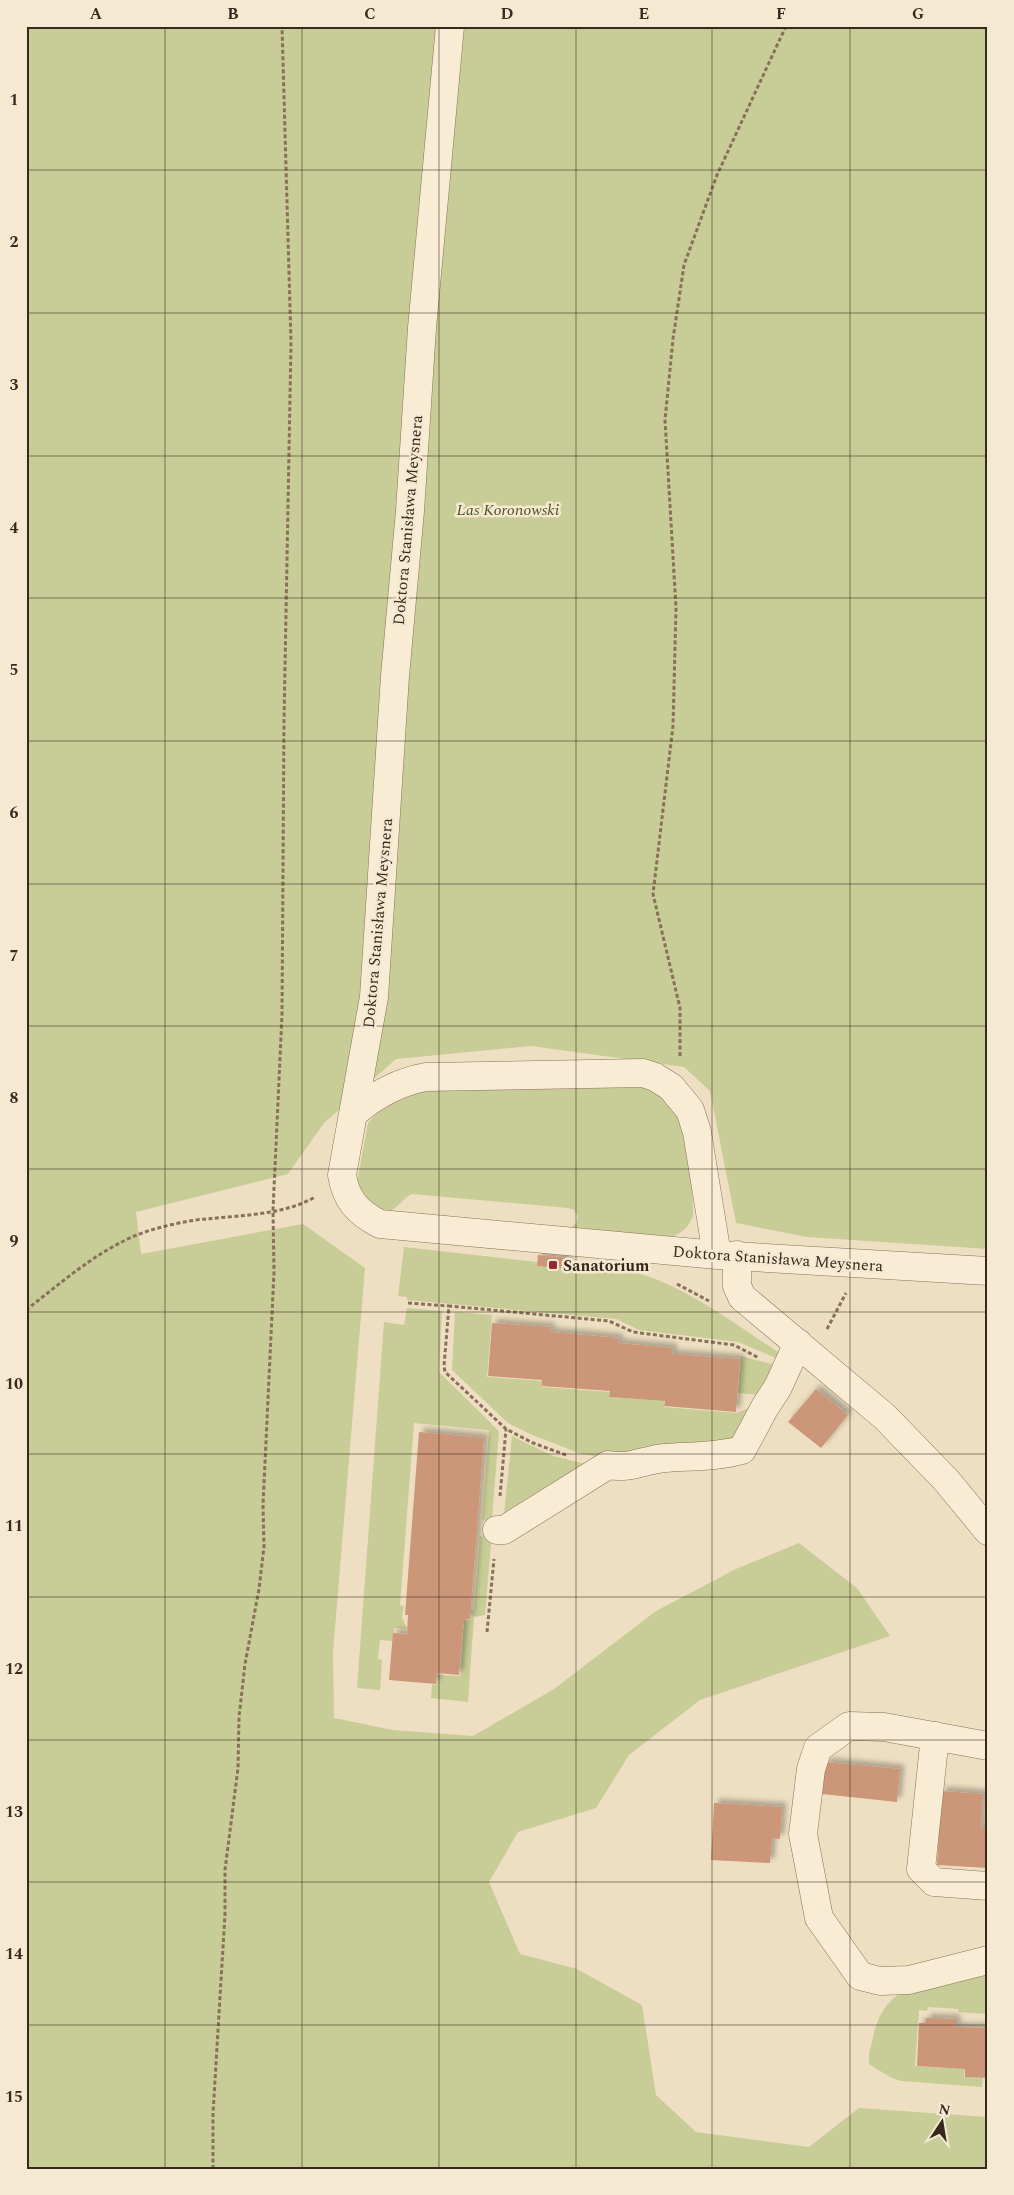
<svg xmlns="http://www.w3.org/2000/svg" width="1014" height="2195" font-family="Spectral,serif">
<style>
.green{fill:#c8cc96}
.building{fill:#cc9778;filter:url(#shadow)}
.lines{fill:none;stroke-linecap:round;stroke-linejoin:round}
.minor-casing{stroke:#887059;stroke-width:29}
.path{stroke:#887059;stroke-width:3;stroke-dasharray:4 2.5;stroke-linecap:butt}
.minor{stroke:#f9ecd5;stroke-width:28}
.grid{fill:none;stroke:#37291d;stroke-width:1;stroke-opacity:0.55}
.poi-dot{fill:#962930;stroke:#f5e9d2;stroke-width:2}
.labels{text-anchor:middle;stroke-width:5;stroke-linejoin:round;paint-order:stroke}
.park-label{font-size:16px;font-style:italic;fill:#4a5424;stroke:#f5e9d2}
.street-label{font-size:16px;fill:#37291d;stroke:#f5e9d2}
.poi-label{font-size:16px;font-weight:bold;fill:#37291d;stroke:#f5e9d2;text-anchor:start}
.neatline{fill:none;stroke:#37291d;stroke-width:2}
.grid-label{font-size:16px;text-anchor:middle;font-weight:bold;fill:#37291d}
</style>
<defs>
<filter id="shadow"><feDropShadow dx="4.5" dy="-4.5" stdDeviation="2.5" flood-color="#0004"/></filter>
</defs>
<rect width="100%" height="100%" fill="#eedfc2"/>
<path class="green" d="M26,26H988V1249L807,1237L736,1223L710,1091L684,1067L531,1046L396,1059L324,1123L288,1174L136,1212L141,1254L303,1224L365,1268L333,1652L334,1718L393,1730L473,1736L554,1689L656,1611L736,1569L799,1543L857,1588L890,1636L700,1700L629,1755L596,1808L518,1832L489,1882L520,1954L577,1969L642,2005L656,2095L696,2132L809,2147L859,2108L988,2117V2169H26Z
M636,1085C684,1102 685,1124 690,1169C691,1185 694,1201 693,1216C688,1229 680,1234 667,1239L569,1229L577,1222L578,1216L574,1210L568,1208L412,1194C404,1197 398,1208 390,1211C374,1215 359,1195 357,1182L368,1123L375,1115L390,1103L424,1089Z
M404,1247L537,1262V1266L567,1269L568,1265C597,1268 630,1268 658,1280C702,1298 740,1328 780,1353L776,1358L738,1342L639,1330L616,1319L407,1300V1297L398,1296Z
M407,1308L442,1311L439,1372L499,1431L492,1518L487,1521L482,1520L489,1430L414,1423L400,1605L404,1606L402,1617L407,1629L394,1628L393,1641L380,1640L378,1659L382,1660L380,1690L357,1688L384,1322L404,1325Z
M455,1312L492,1315L487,1377L542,1381V1387L610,1392L609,1397L664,1401V1407L736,1413L757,1405L739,1442L608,1458L581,1454L530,1434L508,1423L452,1370Z
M741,1356L780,1366L759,1395L738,1393Z
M512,1436L553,1456L598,1467L503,1524Z
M480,1536L485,1537L491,1543L485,1615L474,1617L468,1702L431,1698L432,1684L436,1685L438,1675L460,1676L464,1620H470L471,1611H474Z
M988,1969V2014L959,2012L958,2009L928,2007L927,2011L919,2010L915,2066L965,2069L964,2077L983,2078L982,2087L901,2081L892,2078L870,2065C867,2058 870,2049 872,2042C877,2017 885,2001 908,1988Z"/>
<path class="building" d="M538,1255L568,1258L567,1269L537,1266Z
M492,1323L551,1327L550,1332L619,1338L618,1343L673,1348L672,1354L740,1359L736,1412L664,1406L665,1401L609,1397L610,1391L542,1386V1380L488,1376Z
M816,1389L848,1415L821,1448L788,1422Z
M419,1432L484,1438L470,1619H464L459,1675L437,1673L436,1684L389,1680L393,1633L407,1634L408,1615H405Z
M825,1762L900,1769L897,1802L822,1794Z
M941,1791L983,1794L981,1827H988V1868L937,1865Z
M714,1803L782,1807L780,1839L772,1838L770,1863L711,1860Z
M926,2018L956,2019V2027L988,2028V2078L965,2077V2069L917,2066L919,2023H926Z"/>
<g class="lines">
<g class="minor-casing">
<path id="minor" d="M450,26L422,328L410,511L395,676L374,997L342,1175C346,1200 358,1213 380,1224L717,1255L988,1271
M354,1113C376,1094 398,1082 426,1077L643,1073L655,1077L671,1087L690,1110L697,1132L717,1255
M737,1255V1286L742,1297L885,1417L946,1480L988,1531
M497,1530H504L608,1465C632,1469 643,1460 665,1458C691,1456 716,1457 742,1450L765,1407L778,1387L798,1343
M935,1736L921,1869L934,1882L988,1886
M988,1746L884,1727L849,1726L818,1748L811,1769L803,1834L819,1918L860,1976L880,1981L909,1980L988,1960"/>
</g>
<path class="path" d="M680,1056V1008L653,894L673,726L676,608L665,420L673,339L684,265L717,175L786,26
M677,1284L709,1301
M408,1303L449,1306
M26,1310C65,1280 103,1245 151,1230C169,1225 189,1220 207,1219C242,1215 284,1215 315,1197
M827,1329L846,1293
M566,1455L533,1443L506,1429L445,1372L444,1366L449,1306L609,1321L633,1332L734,1345L759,1358
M500,1496L506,1429
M487,1632L494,1559
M213,2169V2114L225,1914V1870L238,1768L239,1717L245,1664L259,1589L264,1547L263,1505L274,1272L273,1210L282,1015L284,722L291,343L282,26"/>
<use href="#minor" class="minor"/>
</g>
<path class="grid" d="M165,26V2169M302,26V2169M439,26V2169M576,26V2169M712,26V2169M850,26V2169M26,170H988M26,313H988M26,456H988M26,598H988M26,741H988M26,884H988M26,1026H988M26,1169H988M26,1312H988M26,1454H988M26,1597H988M26,1740H988M26,1882H988M26,2025H988"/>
<rect class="poi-dot" x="548" y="1260" width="10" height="10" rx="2.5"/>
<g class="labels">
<g class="park-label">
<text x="508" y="515">Las Koronowski</text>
</g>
<g class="street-label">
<text transform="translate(407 520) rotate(-85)" y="6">Doktora Stanisława Meysnera</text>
<text transform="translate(377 923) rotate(-85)" y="6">Doktora Stanisława Meysnera</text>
<text transform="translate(778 1258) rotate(4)" y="6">Doktora Stanisława Meysnera</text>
</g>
<g class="poi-label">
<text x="563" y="1271">Sanatorium</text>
</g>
</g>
<rect width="1014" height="2195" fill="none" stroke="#f5e9d2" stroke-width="55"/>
<g transform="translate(942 2122) rotate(12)" stroke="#f5e9d2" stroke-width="4" paint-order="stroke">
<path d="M0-4L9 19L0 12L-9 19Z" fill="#37291d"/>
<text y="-8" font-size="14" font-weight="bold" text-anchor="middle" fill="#37291d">N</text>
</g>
<rect x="28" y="28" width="958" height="2140" class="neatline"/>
<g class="grid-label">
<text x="96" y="19">A</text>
<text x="233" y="19">B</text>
<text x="370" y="19">C</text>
<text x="507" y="19">D</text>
<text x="644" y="19">E</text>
<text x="781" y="19">F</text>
<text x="918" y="19">G</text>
<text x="14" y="105">1</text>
<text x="14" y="247">2</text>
<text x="14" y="390">3</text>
<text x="14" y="533">4</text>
<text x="14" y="675">5</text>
<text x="14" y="818">6</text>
<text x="14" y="961">7</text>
<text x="14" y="1103">8</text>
<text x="14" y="1246">9</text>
<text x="14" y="1389">10</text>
<text x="14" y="1531">11</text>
<text x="14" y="1674">12</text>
<text x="14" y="1817">13</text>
<text x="14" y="1959">14</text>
<text x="14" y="2102">15</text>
</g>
</svg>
